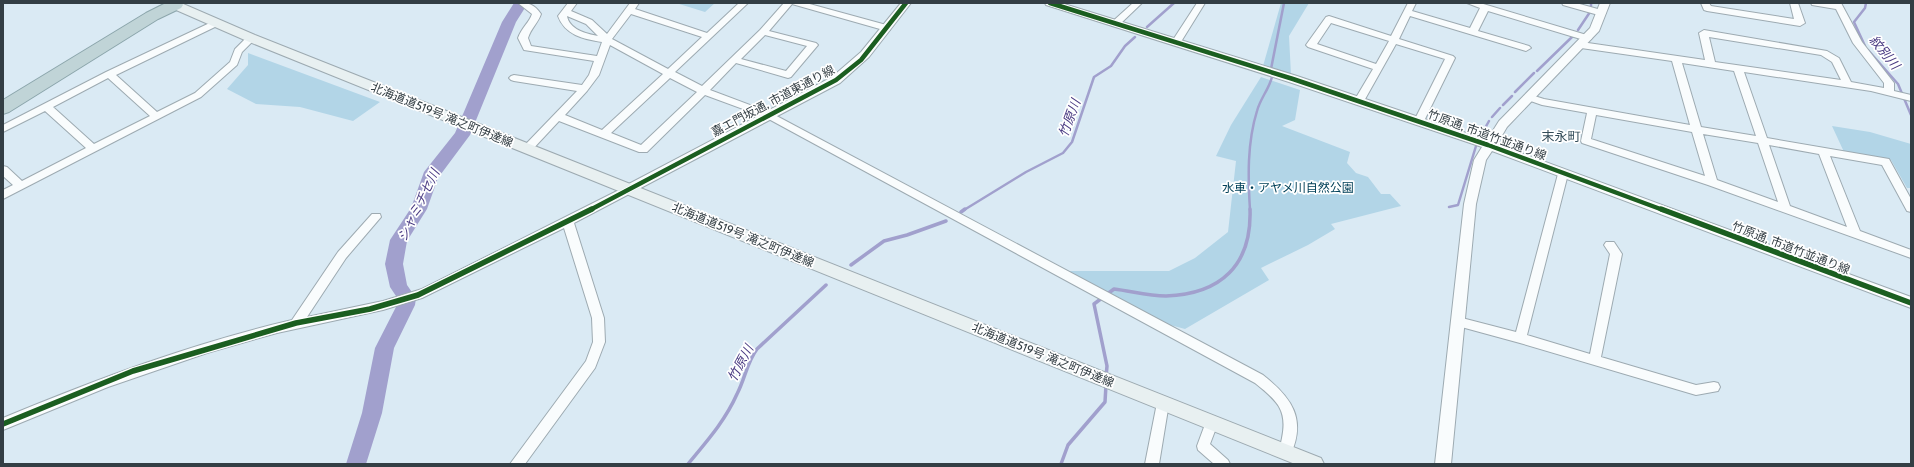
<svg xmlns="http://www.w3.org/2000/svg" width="1914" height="467" font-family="Cabin,'Noto Sans JP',sans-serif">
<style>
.green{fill:#b2d5e7}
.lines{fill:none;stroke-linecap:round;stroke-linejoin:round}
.stream-far1{stroke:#a1a0cd;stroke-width:2.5}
.stream{stroke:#a1a0cd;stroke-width:3.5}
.river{fill:#a1a0cd;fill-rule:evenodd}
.minor-casing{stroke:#9daab1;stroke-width:2}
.tertiary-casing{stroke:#9daab1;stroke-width:2}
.secondary-casing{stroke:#9daab1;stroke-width:2}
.motorway-casing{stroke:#8ca6ac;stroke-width:2}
.minor{fill:#f9fcfd;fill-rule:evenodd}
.tertiary{fill:#f9fcfd;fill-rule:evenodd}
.secondary{fill:#e8f0f1;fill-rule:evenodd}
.motorway{fill:#c0d4d7;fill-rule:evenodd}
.cycleway-far1-casing{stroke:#fff;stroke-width:6}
.cycleway-casing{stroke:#fff;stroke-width:8}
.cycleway-far1{stroke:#1b5e20;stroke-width:4.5}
.cycleway{stroke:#1b5e20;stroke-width:5.5}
.labels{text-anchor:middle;stroke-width:3.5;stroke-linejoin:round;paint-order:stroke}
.street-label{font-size:12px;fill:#333e44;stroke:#fff}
.park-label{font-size:12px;fill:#004058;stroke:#fff}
.water-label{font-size:13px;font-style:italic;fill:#493a82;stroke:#fff}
.neighbourhood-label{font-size:13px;fill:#324b58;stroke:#fff}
</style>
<rect width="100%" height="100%" fill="#daeaf4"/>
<path class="green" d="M676,3H715L705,12Z
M1281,3H1309L1289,36L1291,75L1263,66Z
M248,53L380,102L353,121L300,107L256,104L227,89L248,65Z
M1261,77L1300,90L1295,120L1282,126L1350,152L1347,163L1356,173L1368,177L1381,194H1390L1401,206L1331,224L1335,229L1308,245L1261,268L1269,280L1185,329L1163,323L1069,271H1169L1195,258L1228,232L1236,161L1216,156L1231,125Z
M1832,126L1870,132L1911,144V188H1907L1891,160L1844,152Z"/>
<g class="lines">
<path class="stream-far1" d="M1591,3V6
M1147,27L1174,3
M1578,30L1590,12
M1865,46L1854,22L1865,8L1866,3
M1868,50L1898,84L1911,115
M1271,69L1284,3
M1537,71L1573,36
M1515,92L1534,73
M1503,105L1512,96
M1492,117L1500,108
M1480,137L1489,121
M1449,207L1458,205L1476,146
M964,210L1026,172L1063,153L1072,142L1094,77L1111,66L1125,46L1135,37
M1250,210C1248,178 1247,143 1257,111C1260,99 1269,89 1272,77"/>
<path class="stream" d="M961,212L965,209
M851,265L884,241L907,235L946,221
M1106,377L1107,366L1094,304L1114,289C1131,291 1148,296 1166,296C1221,294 1252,265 1250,209
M688,464C707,441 725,421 737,394C745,379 747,362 757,349L826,285
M1061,464L1068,445L1105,402L1106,385"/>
<path class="river" d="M514,3H528L516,22L470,135L438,178L427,209L407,241L403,264L407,285L416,298L415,305L394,348L382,413L366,464H346L362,413L375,348L397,305L398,299L390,287L385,264L390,240L411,208L424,172L455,133L502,22Z"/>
<g class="minor-casing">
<path id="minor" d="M518,3C529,3 534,4 541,14C538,23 531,28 528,38L531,46L597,56L602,42C583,39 565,35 558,16L568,3H577L571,11L592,20L607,34L630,3H639L635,9L707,33L739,3H748L675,72L702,86L760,30L784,3H806L890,26V30L887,31L792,4L769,31L816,43L818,45L791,77L788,78L736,63L710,90L771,113L1263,375C1292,398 1307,419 1290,456L1285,458L1280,456C1278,450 1281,444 1282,438C1288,409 1276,400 1255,383L765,117L705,95L647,152H639L559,121L531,151H523L522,149L523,147L577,91L514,81L511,80L509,78L511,76L514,75L582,85L589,75L594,61L524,50L518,38C522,27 529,23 532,14ZM631,14L702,37L668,69L612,39ZM567,16L586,24L598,36C586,34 569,29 567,16ZM765,35L807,46L786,71L741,59ZM610,45L663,74L602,130L565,115L587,91L599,75ZM670,78L697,92L641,145L611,133Z
M1133,3H1142L1118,26H1112V22Z
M1197,3H1205L1179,45H1173L1171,43Z
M1408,3H1416L1412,11L1470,28L1480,8L1467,3H1480L1590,36L1592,38L1590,40H1584L1488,11L1478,31L1529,46L1531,48L1526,51L1410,16L1399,39L1453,56L1455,58L1424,121L1419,124L1414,121L1445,59L1396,44L1364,101L1359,104L1354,101L1373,69L1308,47L1306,45L1326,17L1329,16L1391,36ZM1331,23L1389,41L1376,64L1317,44Z
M1562,3H1576L1605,11L1606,13L1602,16L1563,5Z
M1701,3H1709L1711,6L1794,19L1790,3H1798L1805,23L1800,26L1707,11L1704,10Z
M1811,3H1841L1862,42L1894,83V91L1911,95V101L1871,91L1744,72L1767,138L1889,159L1911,199V212L1907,211L1882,165L1830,156L1860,231L1911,250V258L1708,185L1582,143L1581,141L1587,113L1542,105L1525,99L1523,97L1528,94L1544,99L1690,125L1672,61L1581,48L1576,45L1581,42L1705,60L1699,33L1704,30L1827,51L1839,58L1851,82L1884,88V83L1853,43L1836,9L1812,5ZM1709,37L1821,55L1832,62L1841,80L1715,62ZM1682,63L1734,71L1756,136L1701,127ZM1596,115L1692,132L1705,176L1591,139ZM1703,134L1758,143L1778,202L1717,180ZM1769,145L1819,154L1847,227L1790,206Z
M216,20L221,23L219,25L116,75L157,112L195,93L230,62L235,49L248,36H254L256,38L242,52L237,65L201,97L3,199V190L13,185L3,176V166L7,167L22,181L86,148L45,111L3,132V125L106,72ZM108,78L150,116L94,144L53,107Z
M1563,170L1568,174L1527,335L1590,354L1610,254L1604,245L1606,242H1614L1622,254L1601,357L1696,385L1714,382L1718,383L1720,387L1718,391L1696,395L1520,343L1454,325L1452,322L1454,319L1458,317L1516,332L1558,174Z
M629,185L633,186L634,189L633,192L574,223L604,318L605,342L595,368L525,464H510L586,361L593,342L592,318L564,228L422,298L383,310L277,333L207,353L108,387L3,430V418C97,379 193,343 292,320L338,252L372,214H380L381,217L346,258L307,317L383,301L422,289Z
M1163,398L1167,399L1169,403L1159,464H1145L1157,403L1159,399Z
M1212,417L1217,419L1218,423L1210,444L1228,460L1230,464H1214L1198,450L1197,446L1207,419Z"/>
</g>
<g class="tertiary-casing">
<path id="tertiary" d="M901,3H911L869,57L840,83L633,192H625L623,189L625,186L832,77L861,52Z
M1045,3H1061L1297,76L1487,140L1499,121L1590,28L1600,3H1610L1599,31L1507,127L1497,144L1911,297V308L1492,151L1486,160L1476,204L1451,464H1435L1464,204L1474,160L1482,147L1289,82L1046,5Z"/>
</g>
<g class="secondary-casing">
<path id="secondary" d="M165,3H181L255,35L1321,458L1324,464H1295L247,41L167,6Z"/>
</g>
<g class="motorway-casing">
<path id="motorway" d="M166,3H182L183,5L181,8L158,19L9,112L3,114V100L146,13Z"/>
</g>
<use href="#minor" class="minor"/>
<use href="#tertiary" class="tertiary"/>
<use href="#secondary" class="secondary"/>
<use href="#motorway" class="motorway"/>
<g class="cycleway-far1-casing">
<path id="cycleway-far1" d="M1050,3L1293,79L1488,145L1663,210
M590,210L836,80L861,60L906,3"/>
</g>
<g class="cycleway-casing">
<path id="cycleway" d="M1661,209L1911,303
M3,424L133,371L296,323L370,309L418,295L592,209"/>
</g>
<use href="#cycleway-far1" class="cycleway-far1"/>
<use href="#cycleway" class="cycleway"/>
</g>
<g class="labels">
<g class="street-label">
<text transform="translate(773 101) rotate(-28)" y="4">嘉エ門坂通, 市道東通り線</text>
<text transform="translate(442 115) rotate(22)" y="4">北海道道519号 滝之町伊達線</text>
<text transform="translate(1487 135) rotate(20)" y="4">竹原通, 市道竹並通り線</text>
<text transform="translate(743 235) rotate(22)" y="4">北海道道519号 滝之町伊達線</text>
<text transform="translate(1791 248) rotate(21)" y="4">竹原通, 市道竹並通り線</text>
<text transform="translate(1043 355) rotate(22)" y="4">北海道道519号 滝之町伊達線</text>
</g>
<g class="park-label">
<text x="1288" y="192">水車・アヤメ川自然公園</text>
</g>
<g class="water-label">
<text transform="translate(1885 52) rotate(51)" y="5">紋別川</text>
<text transform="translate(1069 118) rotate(-70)" y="5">竹原川</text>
<text transform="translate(418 205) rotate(-64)" y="5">シャミチセ川</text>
<text transform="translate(740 363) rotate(-62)" y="5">竹原川</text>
</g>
<g class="neighbourhood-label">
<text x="1561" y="141">末永町</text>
</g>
</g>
<rect width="1914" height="467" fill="none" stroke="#333e44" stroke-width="8"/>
</svg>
